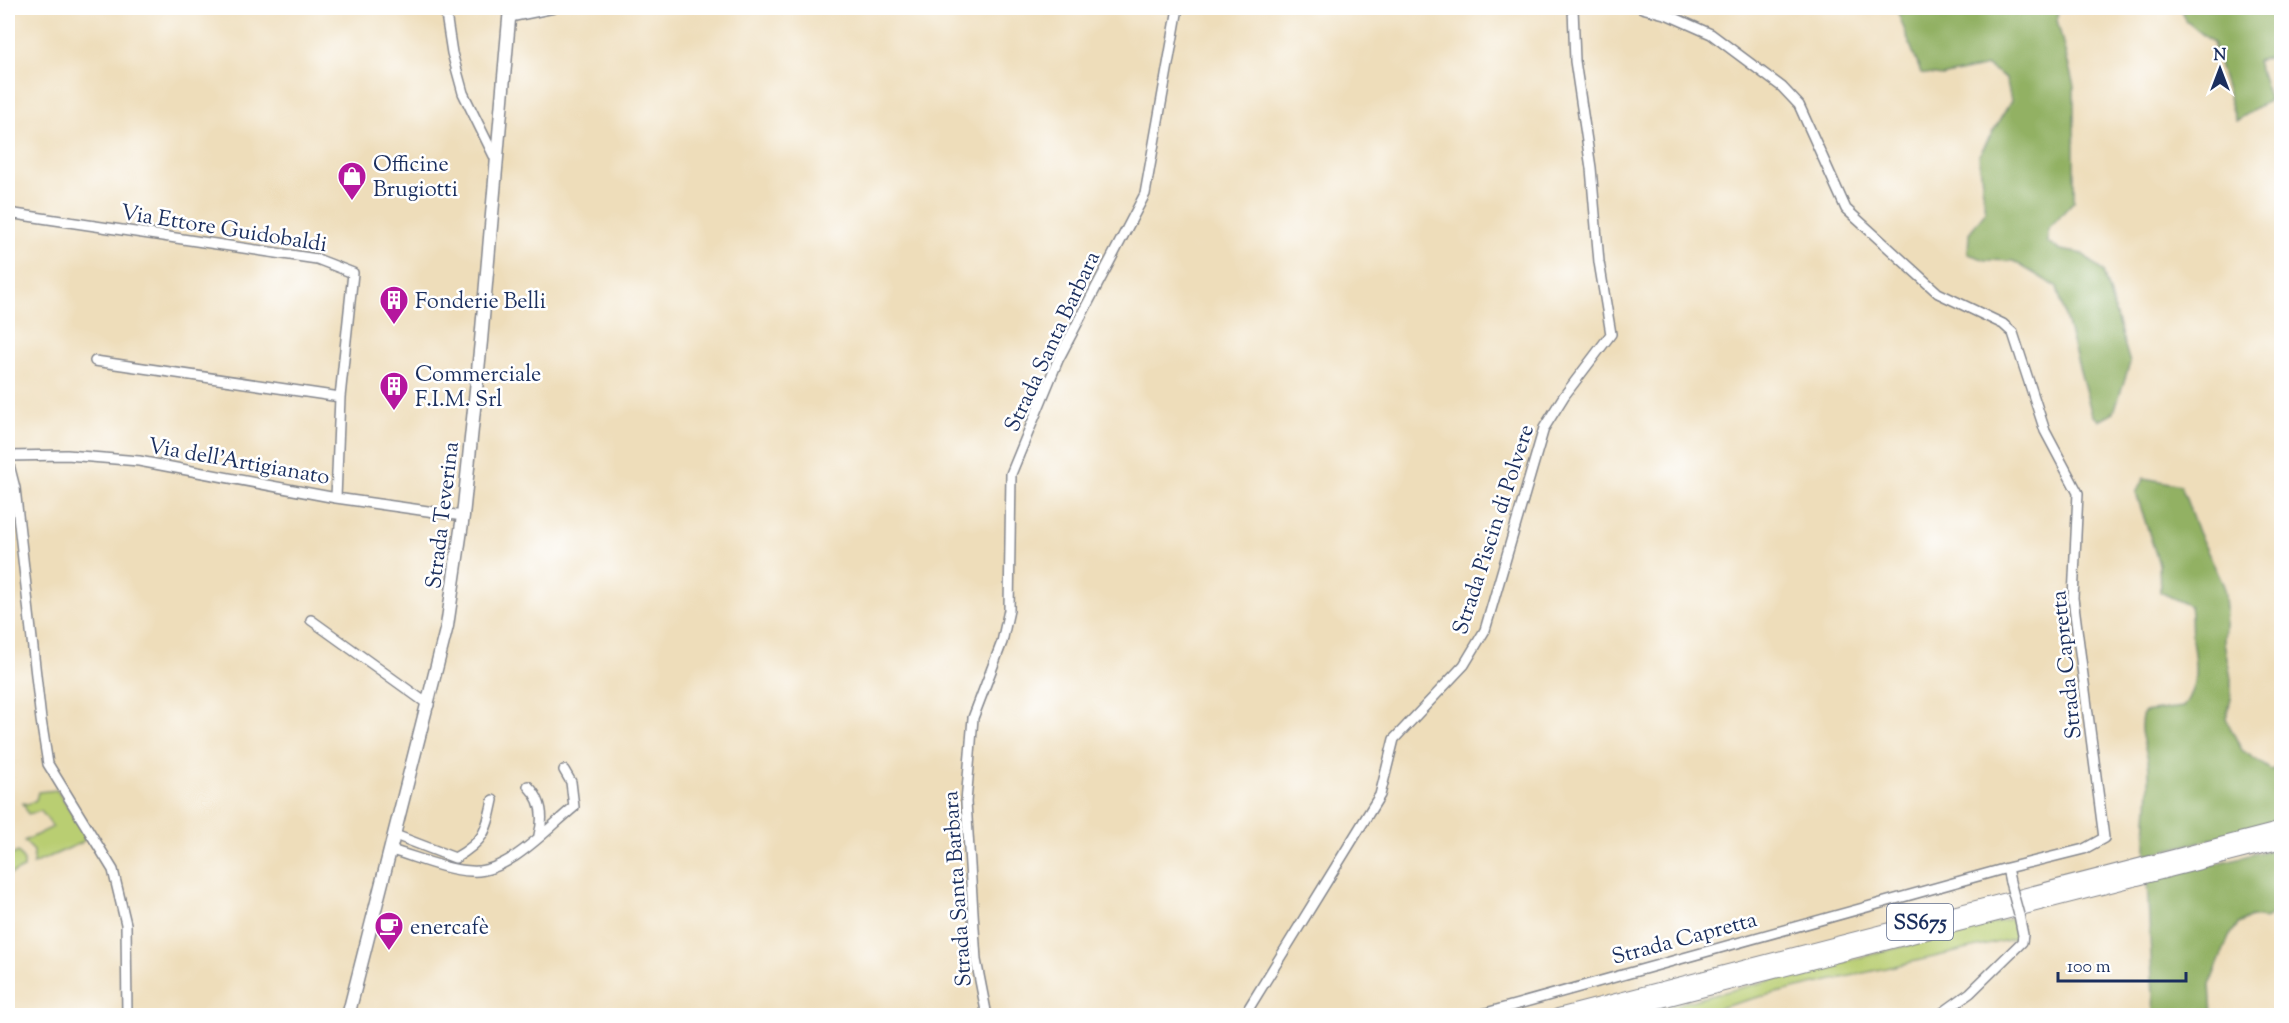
<svg xmlns="http://www.w3.org/2000/svg" width="2289" height="1023" font-family="'Sorts Mill Goudy',serif">
<style>
.green{fill:#b9ce72;stroke:#6a7e68;stroke-width:1.5}
.forest{fill:#92b164;stroke:#567061;stroke-width:1.5}
.lines{fill:none;stroke-linecap:round;stroke-linejoin:round}
.minor-casing{stroke:#84868c;stroke-width:12}
.major-casing{stroke:#84868c;stroke-width:15}
.highway-casing{stroke:#84868c;stroke-width:16}
.minor{stroke:#fff;stroke-width:9}
.major{stroke:#fff;stroke-width:12}
.highway{stroke:#fff;stroke-width:14}
.minor-bridge-casing{stroke:#84868c;stroke-width:12;stroke-linecap:butt}
.minor-bridge{stroke:#fff;stroke-width:9}
.labels{text-anchor:middle;stroke-width:5;stroke-linejoin:round;paint-order:stroke}
.shield{fill:#fff;stroke:#5f6d8e;stroke-width:1.5}
.shield-label{font-size:21px;font-weight:bold;fill:#1b2f5e}
.poi-label{font-size:22px;fill:#1b2f5e;stroke:#fff;text-anchor:start}
.street-label{font-size:22px;fill:#1b2f5e;stroke:#fff}
</style>
<rect width="100%" height="100%" fill="#fff"/>
<filter id="ink" filterUnits="userSpaceOnUse"><feTurbulence type="fractalNoise" baseFrequency=".0167" numOctaves="2"/><feDisplacementMap in="SourceGraphic" scale="12" xChannelSelector="R" yChannelSelector="G"/><feConvolveMatrix kernelMatrix="1 2 1 2 8 2 1 2 1" color-interpolation-filters="sRGB"/></filter>
<filter id="wash" filterUnits="userSpaceOnUse"><feTurbulence type="fractalNoise" baseFrequency=".008" numOctaves="4" result="noise"/><feDisplacementMap in="SourceGraphic" scale="24" xChannelSelector="R" yChannelSelector="G"/><feGaussianBlur stdDeviation="1.35" result="paint"/><feColorMatrix in="noise" values="0 0 0 0 0 0 0 0 0 0 0 0 0 0 0 0 0 1.4 0 .05"/><feComposite in="paint" operator="in"/></filter>
<g filter="url(#wash)">
<rect width="100%" height="100%" fill="#eeddba"/>
<path class="green" d="M57,790L85,834V839L81,843L33,864L34,851L24,841L53,827L41,811L28,814L23,803L28,804L36,800L38,792Z
M18,852L24,861V868L8,875V857Z
M2014,918L2017,938L1759,997L1693,1015H1635Z"/>
<path class="forest" d="M1896,8H2058L2057,20L2074,86V201L2048,229V243L2061,250L2083,254L2103,272L2130,363L2114,412L2099,420L2092,415L2057,287L2013,261L1986,260L1968,254L1969,233L1985,212L1979,155L2011,101L2006,78L1987,66L1942,76L1921,73Z
M2180,8H2280L2281,54L2257,61L2270,100L2236,121L2213,43L2185,20Z
M2144,478L2181,485L2198,532L2224,586L2226,609L2224,642L2231,678V699L2226,719L2242,750L2271,770L2282,765L2281,822L2146,855C2145,827 2150,799 2149,771C2149,748 2136,737 2143,712L2183,707C2199,684 2196,666 2192,640C2191,629 2192,617 2190,606L2160,592L2159,564L2136,493Z
M2281,847V914L2278,912L2265,919L2251,917L2238,924L2229,937L2210,984L2212,1015H2154L2147,881Z"/>
</g>
<g filter="url(#ink)">
<g class="lines">
<g class="minor-casing">
<path id="minor" d="M445,8L452,53L463,93L496,160
M1642,8L1668,15L1711,34L1782,87L1799,105L1846,209L1938,293L2003,324L2013,333L2045,431L2078,493L2073,598L2104,838L2084,849L2007,868L2010,882
M510,17L554,8
M8,213L317,259L353,273L340,397L336,498
M95,361L340,397
M8,456L67,455L139,461L336,498L463,516
M8,461L15,488L41,720L48,764L113,870L126,924L127,1016
M311,620L429,705
M528,786C542,800 544,817 539,835
M395,835L455,858C484,841 486,833 493,800
M391,850C416,857 445,870 471,871C507,874 547,829 574,807L571,782L564,770
M987,1016L976,960L966,802L973,718L1002,642L1009,610L1011,474L1058,360L1145,194L1178,8
M1244,1016L1380,795L1394,739L1464,665L1485,630L1544,428L1564,396L1611,334L1599,262L1591,168L1575,61L1573,8
M1475,1016L2007,868
M1938,1016L1970,993L2022,942L2023,935L2019,915"/>
</g>
<g class="major-casing">
<path id="major" d="M348,1016L447,626L463,516L481,341L510,8"/>
</g>
<g class="highway-casing">
<path id="highway" d="M1558,1016L2282,829
M1599,1016L2282,841"/>
</g>
<use href="#minor" class="minor"/>
<use href="#major" class="major"/>
<use href="#highway" class="highway"/>
<g class="minor-bridge-casing">
<path id="minor-bridge" d="M2010,882L2019,915"/>
</g>
<use href="#minor-bridge" class="minor-bridge"/>
</g>
</g>
<defs>
<g id="shop-pin" transform="scale(1.5)"><path d="M0 17L-7.5 6A9.5 9.5 0 1 1 7.5 6Z" fill="#b5179e" stroke="#fff"/><path d="M-5-2.5h2.3a2.7 3.5 0 0 1 5.4 0H5L5.5 6h-11ZM-1.5-2.5h3a1.5 2.3 0 0 0-3 0Z" fill="#fff"/></g>
<g id="building-pin" transform="scale(1.5)"><path d="M0 17L-7.5 6A9.5 9.5 0 1 1 7.5 6Z" fill="#b5179e" stroke="#fff"/><path d="M-4-6H4V6H1V3H-1V6H-4ZM-2.5-4.3h1.7v1.8h-1.7ZM.8-4.3h1.7v1.8H.8ZM-2.5-1h1.7V.8h-1.7ZM.8-1h1.7V.8H.8Z" fill="#fff"/></g>
<g id="cafe-pin" transform="scale(1.5)"><path d="M0 17L-7.5 6A9.5 9.5 0 1 1 7.5 6Z" fill="#b5179e" stroke="#fff"/><path d="M-5.5-4.5H6V0H3Q3 3.5 0 3.5H-2.5Q-5.5 3.5-5.5 0ZM3-3.2v2h1.7v-2ZM-6 4.5H4V6H-6Z" fill="#fff"/></g>
</defs>
<g fill-rule="evenodd">
<use href="#shop-pin" x="352" y="176"/>
<use href="#building-pin" x="394" y="300"/>
<use href="#building-pin" x="394" y="386"/>
<use href="#cafe-pin" x="389" y="926"/>
</g>
<g class="labels">
<rect class="shield" x="1887" y="904" width="66" height="36" rx="4.5"/>
<g class="shield-label">
<text x="1920" y="929">SS675</text>
</g>
<g class="poi-label">
<text x="373" y="171">Officine<tspan x="373" dy="25">Brugiotti</tspan></text>
<text x="415" y="308">Fonderie Belli</text>
<text x="415" y="381">Commerciale<tspan x="415" dy="25">F.I.M. Srl</tspan></text>
<text x="410" y="934">enercafè</text>
</g>
<g class="street-label">
<text transform="translate(224 227) rotate(9)" y="8">Via Ettore Guidobaldi</text>
<text transform="translate(1051 341) rotate(-65)" y="8">Strada Santa Barbara</text>
<text transform="translate(239 460) rotate(10)" y="8">Via dell'Artigianato</text>
<text transform="translate(441 515) rotate(-83)" y="8">Strada Teverina</text>
<text transform="translate(1492 529) rotate(-72)" y="8">Strada Piscin di Polvere</text>
<text transform="translate(2065 665) rotate(-96)" y="8">Strada Capretta</text>
<text transform="translate(956 889) rotate(-94)" y="8">Strada Santa Barbara</text>
<text transform="translate(1684 937) rotate(-15)" y="8">Strada Capretta</text>
</g>
</g>
<rect width="2289" height="1023" fill="none" stroke="#fff" stroke-width="30"/>
<g transform="translate(2220 69)" stroke="#ffffff" stroke-width="4.5" paint-order="stroke">
<path d="M0-4.5L10 22L0 15L-10 22Z" fill="#1b2f5e"/>
<text y="-9" font-size="16" font-weight="bold" text-anchor="middle" fill="#1b2f5e">N</text>
</g>
<path d="M2058 972v9h128v-9" fill="none" stroke="#1b2f5e" stroke-width="3"/>
<text x="2067" y="972" font-size="18" fill="#1b2f5e" stroke="#ffffff" stroke-width="4.5" paint-order="stroke">100 m</text>
</svg>
